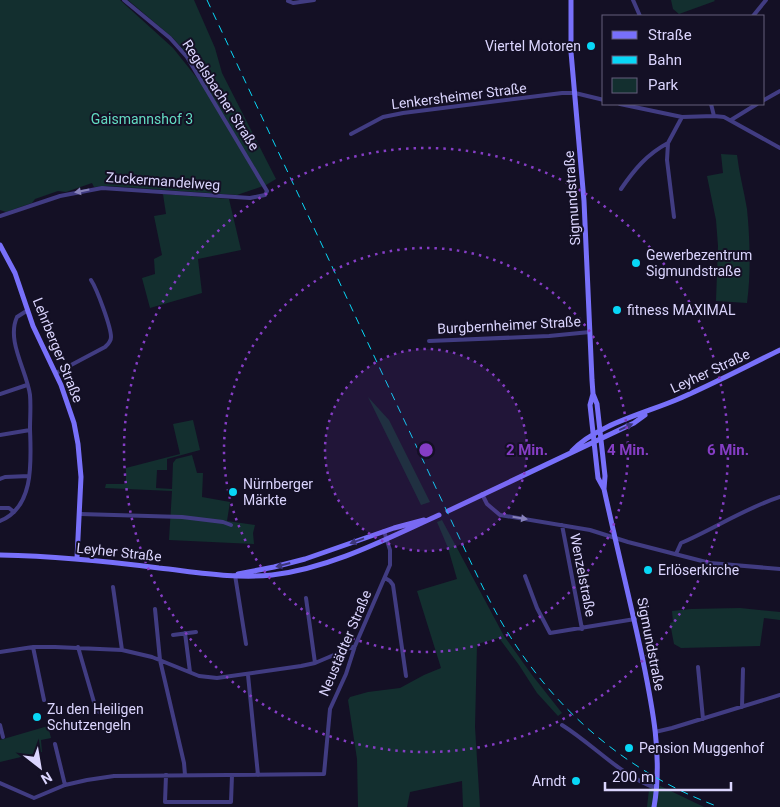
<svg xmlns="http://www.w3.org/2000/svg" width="780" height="807" font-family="Roboto,sans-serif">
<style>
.green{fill:#132f2f}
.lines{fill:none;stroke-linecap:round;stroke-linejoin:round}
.street{stroke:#413c82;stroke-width:4}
.secondary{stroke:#7870fa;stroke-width:5}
.rail{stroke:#08d7f6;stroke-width:1;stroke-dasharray:8 6;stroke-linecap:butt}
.oneway{fill:#8681ba}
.oneway2{fill:#3c367a}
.ring{fill:none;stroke:#853dc5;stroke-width:2.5;stroke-dasharray:2.5 5}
.poi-dot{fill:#08d7f6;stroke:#141025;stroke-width:2}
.labels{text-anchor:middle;stroke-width:4;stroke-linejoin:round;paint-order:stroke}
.poi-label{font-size:14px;fill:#dbd5fe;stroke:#141025;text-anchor:start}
.street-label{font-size:14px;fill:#dbd5fe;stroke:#141025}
.park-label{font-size:14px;fill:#63dcc2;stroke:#141025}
.centre{fill:#853dc5;stroke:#141025;stroke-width:2.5}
.ring-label{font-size:15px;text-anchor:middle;font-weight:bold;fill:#853dc5;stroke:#141025;stroke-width:4;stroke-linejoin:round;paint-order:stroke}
</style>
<rect width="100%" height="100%" fill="#141025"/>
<path class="green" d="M0,0H120L173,48L201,83L203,80L189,56L173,38L128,0H194L215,48L222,73L276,179L266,185L237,195L109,186L94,187L92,183L66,192L58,191L35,199L32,203L6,212L0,210Z
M671,0H714L715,1L679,14L673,9Z
M721,154L737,155C739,173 744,191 747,209C750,240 751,273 747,303L716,301L718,246L716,220L707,176L723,173Z
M163,194L229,199L241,250L198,259L202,293L150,308L142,278L155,274L154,259L162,255L154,216L166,214Z
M368,397L389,420L430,502L421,505Z
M193,420L200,450L167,459V470H157L156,488L172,489L173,463L176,459L192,455L197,473H203L202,497L230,502L227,521L255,525L253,533L254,544L169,540L172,491L105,488L106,484H126V468L180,454L173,424Z
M442,520L504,636L532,675L562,713L558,716L537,693L519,665L499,638L477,644L475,727L480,807H463L462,781L410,792L407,807H358L357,759L348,700L350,697L368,692L400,688L424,675L441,668L417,591L457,579L448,548L437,522Z
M740,608L780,612V620L764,618L760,646L681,648L674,644L670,623L673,622L672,611L691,609Z
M48,726L51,738L41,740L42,752L0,762V740Z
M650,781L704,807H647Z"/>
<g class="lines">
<path class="street" d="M633,0L640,16
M288,1L293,3L314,0
M753,16L766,0
M764,100L780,91
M620,104L682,117L714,116L724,117L780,148
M711,104L714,116
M731,120L757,104
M351,134L383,117L403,113L562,93H575L604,100
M621,189C634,170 647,154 668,143
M0,216L60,196L102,188L250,198L265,195L267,191L187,57L170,38L124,0
M674,217L667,160L668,143L682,117
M429,341L549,336L590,332
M56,373L105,347C108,344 111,342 111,337C111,327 97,289 91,280
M0,394L27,385
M0,435L30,430
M0,479L5,477L29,476
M482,494L487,504L500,515L590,530L628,542L710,563L780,569
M0,508H9L14,512
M80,514L182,517L223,522L231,525
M0,521C35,507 31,460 30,429C30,418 31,406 30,395C27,371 6,341 17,317L28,310
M562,525L582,629
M676,554L681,543C714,529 745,508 780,497
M235,575L246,644
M525,576L537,608L550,633L635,619
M385,578L390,581L393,585L406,676
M113,587L122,650
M306,598L315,663
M155,609L160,660L184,763L185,775
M185,633L190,672
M173,635L196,632
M33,647L44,700
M78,647L96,709L99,712
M0,652L33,647H55L122,650L152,657L199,676L217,678L301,666L315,663L355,646
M698,667L703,719
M248,675L258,775
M742,707L743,669
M0,725L3,737
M562,725C594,745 621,776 656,788
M655,732L672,728L780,695
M55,744L65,785
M166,775L165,802H231L232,775
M0,783L34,798L65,785L87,780L114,776L324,774L330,709L346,674L355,646L390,565V550L384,531"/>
<path class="secondary" d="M571,0V52L584,201L592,380L593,394L597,404L605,476L604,489
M0,245L15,273L33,326L61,385L74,423L78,444L81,477L77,558
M593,394L590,405L597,469L598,478L604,489C616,544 630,600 642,656C652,705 663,757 654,807
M572,451C594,426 645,413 676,400C711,385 745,367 780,350
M448,511L634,423L645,415
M0,555C53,556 106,561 159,568C196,572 235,579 272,575C331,568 386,539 439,515
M238,574L274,567L305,559L394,528L424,520"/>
<path class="rail" d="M207,0L459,537C476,573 493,611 515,644C564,719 635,776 719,807"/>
</g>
<defs><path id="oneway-solid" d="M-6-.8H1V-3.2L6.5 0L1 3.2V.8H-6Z" transform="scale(1.25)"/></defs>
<g class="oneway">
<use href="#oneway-solid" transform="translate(82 191) rotate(169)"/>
<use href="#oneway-solid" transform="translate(520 518) rotate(9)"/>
</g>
<g class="oneway2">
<use href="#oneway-solid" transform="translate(626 427) rotate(-25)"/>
<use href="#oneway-solid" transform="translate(357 541) rotate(160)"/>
<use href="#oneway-solid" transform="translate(283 565) rotate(165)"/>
</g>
<circle cx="426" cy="450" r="101" fill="#853dc5" fill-opacity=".12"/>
<g class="ring">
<circle cx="426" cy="450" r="101"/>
<circle cx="426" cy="450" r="202"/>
<circle cx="426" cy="450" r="302"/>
</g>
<g class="poi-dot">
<circle cx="591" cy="46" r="5"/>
<circle cx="636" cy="263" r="5"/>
<circle cx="617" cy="310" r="5"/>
<circle cx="233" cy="492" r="5"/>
<circle cx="648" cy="570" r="5"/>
<circle cx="37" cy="717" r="5"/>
<circle cx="629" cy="748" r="5"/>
<circle cx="576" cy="781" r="5"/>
</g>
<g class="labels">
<g class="poi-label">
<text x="581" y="51" text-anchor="end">Viertel Motoren</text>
<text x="646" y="260">Gewerbezentrum<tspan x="646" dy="16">Sigmundstraße</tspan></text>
<text x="627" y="315">fitness MAXIMAL</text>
<text x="243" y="489">Nürnberger<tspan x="243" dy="16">Märkte</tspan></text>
<text x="658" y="575">Erlöserkirche</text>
<text x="47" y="714">Zu den Heiligen<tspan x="47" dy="16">Schutzengeln</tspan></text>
<text x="639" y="753">Pension Muggenhof</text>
<text x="566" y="786" text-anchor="end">Arndt</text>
</g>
<g class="street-label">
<text transform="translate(221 95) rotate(57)" y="5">Regelsbacher Straße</text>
<text transform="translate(459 96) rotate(-7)" y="5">Lenkersheimer Straße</text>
<text transform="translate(163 181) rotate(4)" y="5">Zuckermandelweg</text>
<text transform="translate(572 198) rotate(-94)" y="5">Sigmundstraße</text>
<text transform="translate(509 325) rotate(-3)" y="5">Burgbernheimer Straße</text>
<text transform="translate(58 350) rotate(68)" y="5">Lehrberger Straße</text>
<text transform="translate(710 371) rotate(-25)" y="5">Leyher Straße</text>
<text transform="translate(119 552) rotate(6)" y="5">Leyher Straße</text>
<text transform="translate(583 575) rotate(79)" y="5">Wenzelstraße</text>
<text transform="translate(345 643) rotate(-67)" y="5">Neustädter Straße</text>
<text transform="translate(651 644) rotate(79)" y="5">Sigmundstraße</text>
</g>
<g class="park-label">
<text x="142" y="124">Gaismannshof 3</text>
</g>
</g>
<circle cx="426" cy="450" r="8" class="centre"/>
<g class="ring-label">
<text x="527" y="455">2 Min.</text>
<text x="628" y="455">4 Min.</text>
<text x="728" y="455">6 Min.</text>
</g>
<rect x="602" y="15" width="162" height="90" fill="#141025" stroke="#645f7c"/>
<rect x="612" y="31" width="25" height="8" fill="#7870fa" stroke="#645f7c"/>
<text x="648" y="40" font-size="15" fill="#dbd5fe">Straße</text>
<rect x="612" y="56" width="25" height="8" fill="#08d7f6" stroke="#645f7c"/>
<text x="648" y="65" font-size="15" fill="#dbd5fe">Bahn</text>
<rect x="612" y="78" width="25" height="15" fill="#132f2f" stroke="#645f7c"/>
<text x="648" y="90" font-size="15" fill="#dbd5fe">Park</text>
<g transform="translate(40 767) rotate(149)" stroke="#141025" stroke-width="4" paint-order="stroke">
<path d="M0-4L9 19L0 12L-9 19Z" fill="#dbd5fe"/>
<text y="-8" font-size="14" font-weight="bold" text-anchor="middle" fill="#dbd5fe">N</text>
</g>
<path d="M605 782v8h126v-8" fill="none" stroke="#dbd5fe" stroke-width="2.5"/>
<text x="612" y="782" font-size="15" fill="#dbd5fe" stroke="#141025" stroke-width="4" paint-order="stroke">200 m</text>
</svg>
